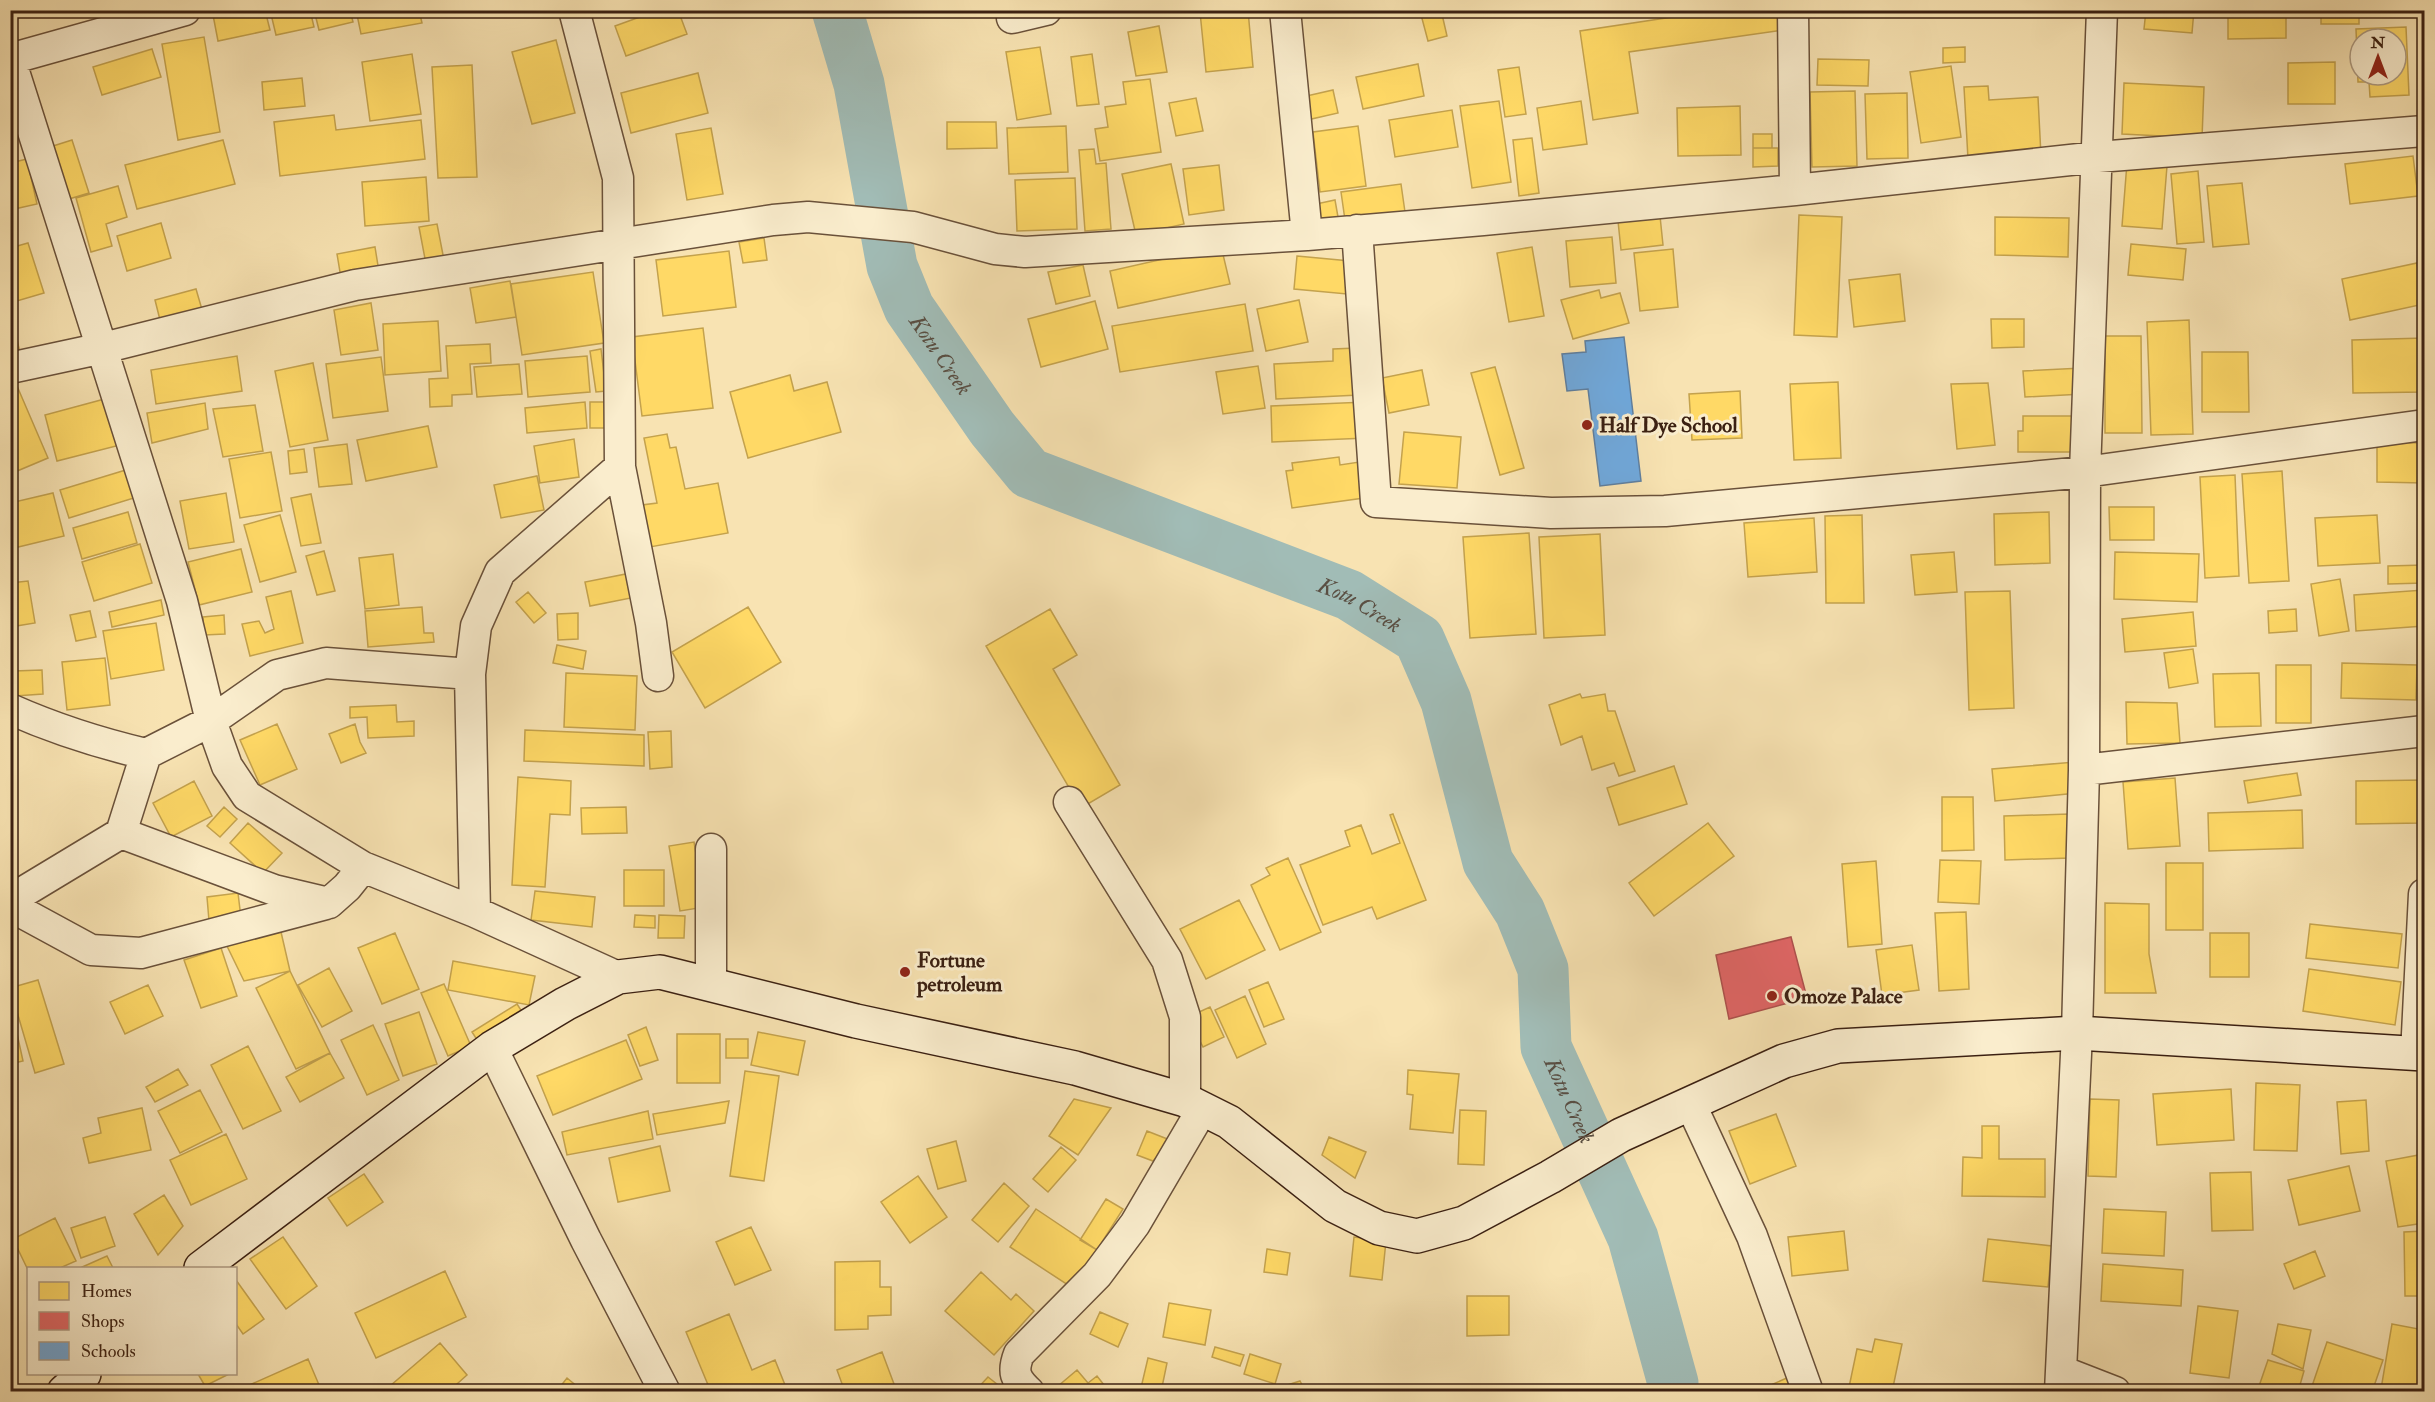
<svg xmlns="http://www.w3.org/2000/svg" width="2435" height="1402" font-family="'IM FELL Double Pica',serif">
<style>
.homes{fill:#ffd966;stroke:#c4a24d;stroke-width:1.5;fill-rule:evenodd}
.shops{fill:#e06666;stroke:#ae514d;stroke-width:1.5}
.schools{fill:#6fa8dc;stroke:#5f7f9f;stroke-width:1.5}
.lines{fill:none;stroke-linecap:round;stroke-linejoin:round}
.river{stroke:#a1bcb6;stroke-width:51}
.street-casing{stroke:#6a513a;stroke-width:33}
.secondary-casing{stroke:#3b2012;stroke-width:36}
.street{stroke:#faedcd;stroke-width:30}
.secondary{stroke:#faedcd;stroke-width:33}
.poi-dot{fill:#8f2418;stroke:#faedcd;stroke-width:2}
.labels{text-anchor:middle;stroke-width:6;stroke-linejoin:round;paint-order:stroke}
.poi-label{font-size:21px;font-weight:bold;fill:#3b2012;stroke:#faedcd;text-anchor:start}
.water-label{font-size:22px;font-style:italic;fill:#5a4f43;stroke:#faedcd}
</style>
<rect width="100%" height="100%" fill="#f8e3b2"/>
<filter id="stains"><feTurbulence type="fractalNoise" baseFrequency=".00333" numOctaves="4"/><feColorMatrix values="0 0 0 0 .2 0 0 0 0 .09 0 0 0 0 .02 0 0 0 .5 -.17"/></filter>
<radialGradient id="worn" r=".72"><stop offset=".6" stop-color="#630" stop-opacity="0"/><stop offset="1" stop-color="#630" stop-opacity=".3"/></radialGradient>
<path class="homes" d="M233,10H265L270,30L218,41L213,15Z
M270,10H310L314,27L276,35Z
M314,10H350L353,22L319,30Z
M356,10H419L422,23L361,34Z
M659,10H678L687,34L626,56L615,26Z
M1248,10L1253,67L1206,72L1200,12Z
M1441,10L1447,36L1428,41L1420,11Z
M1719,10H1780L1783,30L1629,52L1638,113L1593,120L1580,31Z
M1827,10H1890V16L1828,17Z
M1985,10H2094V16L1985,15Z
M2146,10H2194L2192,33L2144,29Z
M2228,10H2286V38L2228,39Z
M2321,10H2359V24H2321Z
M1159,26L1167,72L1136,76L1128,32Z
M2406,27L2409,95L2370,97L2369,82H2358L2356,29ZM2360,39H2396V75H2360Z
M204,37L220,132L178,140L162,44Z
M556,40L575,113L532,124L512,52Z
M1040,47L1051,114L1017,120L1006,52Z
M1965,47V62L1943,63V48Z
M152,49L161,77L102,95L93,67Z
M412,54L421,114L370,121L362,62Z
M1092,54L1099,104L1077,106L1071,57Z
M1818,59L1869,60L1868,86L1817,85Z
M2335,62V104H2288V63Z
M1418,64L1424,96L1363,109L1356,77Z
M472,65L477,177L438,178L432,67Z
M1951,66L1961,137L1921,143L1910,72Z
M1519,67L1526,114L1505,117L1498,70Z
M698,73L708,113L631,133L621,93Z
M302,78L305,106L264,110L262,82Z
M1150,79L1161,152L1100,161L1095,129L1108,127L1105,107L1126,104L1123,82Z
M2124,83L2204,87L2202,138L2122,134Z
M1988,86L1989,100L2038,97L2041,156L1968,159L1964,87Z
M1333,90L1338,113L1307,120L1302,97Z
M1855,91L1857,166L1812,167L1810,92Z
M1907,93L1908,158L1867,159L1865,94Z
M1196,98L1203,131L1176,136L1169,103Z
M1499,101L1511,182L1472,188L1460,106Z
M1581,101L1587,144L1543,150L1537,108Z
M1740,106L1741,155L1678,156L1677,108Z
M1452,110L1458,147L1395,157L1389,120Z
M334,115L336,130L421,120L425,159L280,176L274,122Z
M947,122H996L997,148L947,149Z
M1066,126L1068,172L1009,174L1007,128Z
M1358,126L1366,186L1320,192L1313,132Z
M711,128L723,194L687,200L676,134Z
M1753,134H1772V148H1753Z
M1532,138L1539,193L1519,196L1513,140Z
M72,140L89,193L69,199L53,146Z
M223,140L235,184L137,209L125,165Z
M1753,148H1778V166L1753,167Z
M1094,149L1096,164L1106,163L1111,229L1085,231L1079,150Z
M2413,156L2418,196L2350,204L2345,164Z
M27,159L37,204L10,210V163Z
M2127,163L2167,166L2162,229L2122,226Z
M1171,164L1184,224L1136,235L1122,174Z
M1219,165L1224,210L1189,215L1183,169Z
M2198,171L2204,242L2177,244L2171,174Z
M426,177L429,221L365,226L362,182Z
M1075,178L1077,229L1017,231L1015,180Z
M2242,183L2249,244L2213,247L2207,186Z
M1401,184L1405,212L1345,220L1341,192Z
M118,186L127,217L106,224L112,246L91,252L76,198Z
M1335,200L1338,217L1319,221L1316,204Z
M1799,215L1842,217L1837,337L1794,335Z
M1660,216L1663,245L1621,250L1618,221Z
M1995,217L2069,218L2068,257L1995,255Z
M161,223L171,258L127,271L117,236Z
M437,224L444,260L426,264L419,227Z
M1612,237L1616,283L1570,287L1566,241Z
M764,238L767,260L743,263L739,242Z
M28,243L44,293L10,303V248Z
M2131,244L2186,249L2183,280L2128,275Z
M1221,246L1230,284L1118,308L1110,271Z
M375,247L379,272L341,278L337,254Z
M1532,247L1544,316L1509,322L1497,253Z
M1673,249L1678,307L1640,311L1634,253Z
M729,251L736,307L663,316L656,260Z
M1297,256L1350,261L1347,294L1294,289Z
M2417,263L2424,304L2350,320L2342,279Z
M1083,265L1090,296L1056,304L1048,272Z
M593,272L604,343L522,355L511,284Z
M1900,274L1905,321L1854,327L1849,280Z
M510,281L516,317L476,323L470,288Z
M196,289L203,313L161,324L155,300Z
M1599,290L1601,298L1620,293L1629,323L1573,339L1561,300Z
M1299,300L1308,342L1266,351L1257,309Z
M1095,301L1108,349L1041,367L1028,319Z
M371,303L378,350L341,355L334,310Z
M1245,304L1253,351L1120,372L1112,326Z
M1991,319H2024V347L1992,348Z
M2189,320L2193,434L2151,435L2147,322Z
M438,321L441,371L385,375L383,324Z
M703,328L713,408L642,416L632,337Z
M10,330H15L21,358L10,360Z
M2105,336H2141L2142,433H2105Z
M2424,338V392L2353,393L2352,340Z
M490,344L491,363L470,364L472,394L452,395V406L430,407L429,379L448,378L446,346Z
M1356,348L1359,395L1276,399L1274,364L1333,361V349Z
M601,349L606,391L596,392L590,351Z
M2202,352H2248L2249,412H2202Z
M237,356L242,391L156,404L151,370Z
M587,356L590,392L528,397L525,361Z
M381,357L388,411L333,418L326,364Z
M313,363L328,440L290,447L275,371Z
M519,364L522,394L477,397L474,367Z
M1258,366L1265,408L1223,414L1216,372Z
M1495,367L1524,468L1500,475L1471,373Z
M2082,368L2083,394L2025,397L2023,371Z
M1422,370L1429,405L1389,413L1382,378Z
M11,372L48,458L10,474V373Z
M790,375L794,391L827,382L841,432L748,458L730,392Z
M1838,382L1841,458L1794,460L1790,384Z
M1988,383L1995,445L1957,449L1951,384Z
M1740,391L1742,438L1692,440L1689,394Z
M112,397L124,444L57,461L45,415Z
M585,402L587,428L527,433L525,408Z
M590,402H609V428H590Z
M1366,402L1367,438L1272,442L1271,406Z
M205,403L208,429L152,443L147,413Z
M255,405L263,451L223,457L213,409Z
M2023,416H2075L2076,452H2018V431H2023Z
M428,426L437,467L366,481L357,440Z
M1404,432L1461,437L1457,488L1399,484Z
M667,434L670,448L676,447L685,489L718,483L728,533L650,547L642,505L657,503L644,438Z
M574,439L579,477L540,483L534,446Z
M2377,442L2424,443V483L2377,482Z
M347,444L352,484L319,487L314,448Z
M304,449L307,472L290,474L288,451Z
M271,452L282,511L240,518L229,459Z
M1339,457L1340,465L1366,461L1371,497L1292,508L1286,471L1293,470L1292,463Z
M129,469L137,497L69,518L60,490Z
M2282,471L2289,581L2249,583L2242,474Z
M2235,475L2239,576L2205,578L2200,477Z
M537,476L544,510L501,518L494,485Z
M53,493L64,536L10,549V503Z
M226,493L234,542L189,549L180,501Z
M311,494L321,543L301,546L291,498Z
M2109,507H2154V540H2110Z
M128,512L137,543L82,559L73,528Z
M2049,512L2050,563L1995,565L1994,514Z
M280,515L296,572L260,582L244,525Z
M1862,515L1864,603H1826L1825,516Z
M2377,515L2380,563L2318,566L2315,518Z
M1814,518L1817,572L1748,577L1744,523Z
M1529,533L1536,634L1470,638L1463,537Z
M1600,534L1605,635L1544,638L1539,537Z
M140,544L152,583L94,601L82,562Z
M241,549L252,592L199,605L188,562Z
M324,551L335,591L317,595L306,556Z
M1954,552L1957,592L1915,595L1911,555Z
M2115,552L2199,554L2197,602L2114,599Z
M393,554L399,605L365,609L359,558Z
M2424,565V583L2388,584V566Z
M631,573L636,597L590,606L585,582Z
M2340,579L2349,631L2319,636L2311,584Z
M28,581L35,623L10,627V583Z
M2424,590V626L2356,631L2354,595Z
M291,591L303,643L250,656L242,624L259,621L265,633L274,629L266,597Z
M2010,591L2014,708L1969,710L1965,592Z
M528,592L546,613L534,623L516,602Z
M161,600L164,615L112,627L109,612Z
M422,607L424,633H433L434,642L368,647L365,611Z
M748,607L781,662L705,708L672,652Z
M1050,609L1077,655L1053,669L1120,785L1081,808L986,646Z
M2296,609L2297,631L2269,633L2268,611Z
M90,611L96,637L76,641L70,615Z
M2193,612L2196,646L2125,652L2122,619Z
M578,613V639L558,640L557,614Z
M224,615L225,634L204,635L203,617Z
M156,623L164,670L111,679L103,631Z
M557,645L586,651L583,669L553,663Z
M2193,649L2198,683L2169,688L2164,653Z
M105,658L110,705L67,710L62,662Z
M2342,663L2417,665L2416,700L2341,698Z
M2276,665H2311V723H2276Z
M42,670L43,694L15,696L14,671Z
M566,673L637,676L635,730L564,727Z
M2259,673L2261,726L2215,727L2213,674Z
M1580,694L1582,698L1605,694L1608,711H1615L1635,771L1619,776L1614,763L1592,770L1582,736L1561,745L1549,705Z
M2126,702L2177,703L2180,743L2127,744Z
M396,705L397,722L414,721V736L368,738L367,717L350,718V707Z
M277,724L297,769L260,785L240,740Z
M355,724L360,742L366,753L341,763L329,734Z
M525,730L644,735V766L524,761Z
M671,731L672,767L650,769L648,732Z
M2075,762L2077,793L1995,801L1992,769Z
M1674,766L1687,804L1619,825L1607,788Z
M2297,773L2301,795L2248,803L2244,781Z
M518,777L571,781L570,815L550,814L545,887L512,885Z
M2175,778L2180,846L2128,849L2123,782Z
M2423,780V823L2356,824V781Z
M194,781L212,816L171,837L153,803Z
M1942,797H1973L1974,850L1942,851Z
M224,807L237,819L220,837L207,826Z
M626,807L627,833L582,834L581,808Z
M2302,810L2303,848L2209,851L2208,813Z
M1393,814L1426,900L1377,919L1372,907L1323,925L1300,865L1350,846L1345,831L1361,825L1372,854L1400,843L1390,815Z
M2069,814L2070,858L2005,860L2004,816Z
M248,823L282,853L263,873L230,843Z
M1708,823L1734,856L1654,916L1629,883Z
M694,842L705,907L680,911L669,846Z
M1288,858L1321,932L1280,950L1251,885L1270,875L1266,868Z
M1940,860L1981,861L1979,904L1938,902Z
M1876,861L1882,944L1848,947L1842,864Z
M2166,863H2203V930H2166Z
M624,870H664V906H624Z
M535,891L595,897L592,927L531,920Z
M238,893L241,918L209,921L207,897Z
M1239,900L1265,950L1206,979L1180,929Z
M2105,903L2149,904V954L2156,993H2105Z
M1966,912L1969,989L1939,991L1935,913Z
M635,915L655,916V928L634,927Z
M659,915L685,916L684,938H658Z
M2310,924L2402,934L2398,968L2306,958Z
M281,932L290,971L244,981L226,944Z
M395,933L419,989L382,1004L358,948Z
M2210,933H2249V977H2210Z
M1912,945L1919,990L1882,995L1876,950Z
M221,948L237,996L201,1008L184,960Z
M453,961L535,976L529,1005L448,990Z
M329,968L352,1011L322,1027L298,985Z
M2309,969L2401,982L2395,1025L2303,1011Z
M290,971L330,1053L296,1069L256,988Z
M38,980L64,1064L35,1073L10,988Z
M1268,982L1284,1019L1264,1027L1249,990Z
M444,984L471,1046L448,1056L421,993Z
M148,985L163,1016L125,1034L110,1002Z
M1245,996L1266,1044L1237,1058L1215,1010Z
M517,1004L526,1018L481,1046L472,1032Z
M1210,1007L1224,1037L1203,1047L1188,1017Z
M419,1012L437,1064L403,1076L385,1024Z
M373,1025L399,1080L367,1095L341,1040Z
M646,1027L658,1060L640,1066L628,1035Z
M16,1029L23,1061L10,1064V1031Z
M758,1032L805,1041L798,1075L751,1065Z
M677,1034H720V1083H677Z
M726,1039H748V1058H726Z
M626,1040L642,1079L553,1115L537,1076Z
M248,1046L281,1111L243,1129L211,1065Z
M330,1053L344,1078L300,1102L286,1077Z
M178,1069L188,1085L155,1102L146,1087Z
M1408,1070L1459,1074L1453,1133L1410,1129L1413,1095L1407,1094Z
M745,1071L779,1076L764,1181L730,1176Z
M2256,1083L2300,1085L2297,1151L2254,1150Z
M2231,1089L2234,1140L2157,1145L2153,1094Z
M200,1090L222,1132L180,1153L158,1111Z
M1074,1099L1111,1108L1078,1155L1049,1136Z
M2090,1099L2119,1100L2116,1177L2088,1176Z
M2366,1100L2369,1151L2341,1154L2337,1102Z
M729,1101L725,1123L657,1135L653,1114Z
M142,1108L151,1150L89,1163L83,1138L101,1133L98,1118Z
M1460,1110L1486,1111L1484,1165L1458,1164Z
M648,1111L653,1139L567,1155L562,1132Z
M1776,1114L1796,1166L1750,1184L1729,1131Z
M1982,1126H1999V1159H2045V1197L1962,1196L1963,1157L1982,1158Z
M1147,1131L1175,1142L1163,1150L1153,1161L1137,1155Z
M226,1134L247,1179L191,1205L170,1160Z
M1329,1137L1366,1152L1355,1178L1322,1155Z
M956,1141L966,1181L938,1189L927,1149Z
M660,1146L670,1191L618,1202L609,1158Z
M1061,1147L1076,1160L1048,1192L1033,1179Z
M2424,1154V1223L2398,1227L2386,1161Z
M2349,1166L2360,1211L2299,1225L2288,1180Z
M2251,1172L2253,1230L2212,1231L2210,1173Z
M364,1174L383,1202L347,1226L328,1198Z
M918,1176L947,1217L910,1243L881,1202Z
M1004,1183L1029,1206L998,1242L972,1220Z
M164,1195L183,1226L158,1255L134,1214Z
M1106,1199L1123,1209L1097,1250L1080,1240Z
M1036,1209L1097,1250L1071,1287L1010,1247Z
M2104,1209L2166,1212L2164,1256L2102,1253Z
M105,1217L115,1246L81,1258L71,1228Z
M55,1218L76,1261L60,1268H28V1270L13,1239Z
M751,1227L771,1270L735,1285L716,1242Z
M1844,1231L1848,1270L1792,1276L1788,1237Z
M2424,1231V1296H2405L2404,1232Z
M283,1237L317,1286L286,1309L250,1259Z
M1354,1237L1386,1241L1382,1280L1350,1276Z
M1988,1239L2052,1246L2048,1287L1983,1281Z
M1267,1249L1290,1253L1287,1275L1264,1272Z
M2315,1251L2325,1276L2294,1289L2284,1264Z
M107,1256L113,1268H80Z
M880,1261V1287H891V1315L868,1316V1329L835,1330V1262Z
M2103,1264L2183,1270L2181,1306L2101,1301Z
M445,1271L466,1317L376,1358L355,1313Z
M981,1272L1011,1300L1016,1294L1034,1311L994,1355L945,1311Z
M236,1280L264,1319L243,1334L236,1324Z
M1467,1296H1509V1335L1467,1336Z
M1169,1303L1211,1310L1205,1345L1163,1337Z
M2198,1306L2238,1311L2229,1378L2190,1373Z
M1100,1312L1128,1324L1118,1347L1090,1334Z
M729,1314L752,1370L775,1360L787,1390L783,1392H711L686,1332Z
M2278,1324L2311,1330L2303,1369L2272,1354Z
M2392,1324L2424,1330V1392L2381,1389Z
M1875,1339L1902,1344L1892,1392H1848L1857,1349L1872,1352Z
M2327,1342L2383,1360L2372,1392H2310Z
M440,1343L467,1375L448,1392H383Z
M1215,1347L1244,1355L1240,1366L1212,1357Z
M882,1352L897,1392H845L837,1370Z
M1250,1354L1281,1364L1275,1384L1244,1374Z
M1148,1358L1167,1363L1161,1392H1140Z
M308,1359L322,1392H236V1391Z
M2268,1360L2304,1371L2298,1392H2257Z
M1077,1370L1088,1383L1097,1376L1104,1385L1096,1392H1051Z
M1798,1373L1803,1392H1755Z
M198,1374H229L205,1386Z
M988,1377L1007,1392H974Z
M567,1378L584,1392H556Z
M1300,1381L1306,1392H1265Z"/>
<path class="shops" d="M1791,937L1807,998L1729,1019L1716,955Z"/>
<path class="schools" d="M1624,337L1641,481L1600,486L1588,389L1567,391L1562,354L1586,352L1585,341Z"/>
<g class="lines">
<path class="river" id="s1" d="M837,10L859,84L892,266L909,308L992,428L1029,473L1349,595L1419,639L1446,701L1488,862L1520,912L1543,969L1546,1047L1633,1238L1673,1383V1392"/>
<g class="street-casing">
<path id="street" d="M574,10L618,178L620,467L651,623L658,676
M1285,10L1307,235
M1793,10L1795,190
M1012,18L1046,10
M10,59L182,601L211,721L227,766L247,796L363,867
M10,59L185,10
M1357,230L1376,502L1551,513L1665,511L2085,472L2424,425
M10,368L103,348L355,285L773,220L808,217L913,227L995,249L1025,252L1307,235L1483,220L1795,190L2098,157L2424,131
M10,709C55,729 99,743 146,754
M2084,770L2424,731
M1069,802L1167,960L1185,1017V1100
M121,833L274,890L329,903L347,887L363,867L475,912L618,977
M711,849V983
M10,900L121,833L146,754L211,721L277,675L326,663L470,674
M10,906L91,950L141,953L326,904
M475,912L470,674L476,626L500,572L620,467
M492,1048L586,1240L665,1392
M2416,1054L2424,894
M1691,1105L1752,1236L1808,1392
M2061,1371L2115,1392
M1029,1392C1015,1379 1012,1372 1019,1354L1097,1275L1135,1224L1203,1108
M2060,1392L2077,1033L2084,770L2085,472L2102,10"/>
</g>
<g class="secondary-casing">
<path id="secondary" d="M201,1268L492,1048L565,1004L618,977L660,972L856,1021L1075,1068L1185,1100L1229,1122L1335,1206L1379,1228L1417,1236L1464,1223L1550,1177L1621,1135L1784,1061L1838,1046L2077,1033L2424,1054
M64,1392L84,1374"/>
</g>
<use href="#street" class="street"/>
<use href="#secondary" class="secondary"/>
</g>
<g class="poi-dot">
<circle cx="1587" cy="425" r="6"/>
<circle cx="905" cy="972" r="6"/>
<circle cx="1772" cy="996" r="6"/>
</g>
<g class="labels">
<g class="poi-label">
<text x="1599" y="432">Half Dye School</text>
<text x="917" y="967">Fortune<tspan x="917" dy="24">petroleum</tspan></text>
<text x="1784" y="1003">Omoze Palace</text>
</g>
<g class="water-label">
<text dy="8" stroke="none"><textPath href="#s1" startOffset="364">Kotu Creek</textPath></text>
<text dy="8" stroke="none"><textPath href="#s1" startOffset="868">Kotu Creek</textPath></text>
<text dy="8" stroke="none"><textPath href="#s1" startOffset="1428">Kotu Creek</textPath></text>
</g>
</g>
<rect width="2435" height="1402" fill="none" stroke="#f8e3b2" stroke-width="36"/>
<rect x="12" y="12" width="2411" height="1378" fill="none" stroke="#3b2012" stroke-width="3"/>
<rect x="18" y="18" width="2399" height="1366" fill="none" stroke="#3b2012" stroke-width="1.5"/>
<rect x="27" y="1267" width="210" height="108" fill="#faedcd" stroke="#ae9b82" stroke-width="1.5"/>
<rect x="39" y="1282" width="30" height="18" fill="#ffd966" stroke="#ae9b82" stroke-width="1.5"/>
<text x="81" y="1297" font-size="18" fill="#3b2012">Homes</text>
<rect x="39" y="1312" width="30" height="18" fill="#e06666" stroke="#ae9b82" stroke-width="1.5"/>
<text x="81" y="1327" font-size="18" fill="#3b2012">Shops</text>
<rect x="39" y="1342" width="30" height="18" fill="#6fa8dc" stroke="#ae9b82" stroke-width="1.5"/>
<text x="81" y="1357" font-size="18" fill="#3b2012">Schools</text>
<g transform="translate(2378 57)"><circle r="28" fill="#faedcd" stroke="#ae9b82" stroke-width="1.5"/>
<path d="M0-4.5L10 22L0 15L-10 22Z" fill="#8f2418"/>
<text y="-9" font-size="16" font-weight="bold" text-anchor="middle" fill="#3b2012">N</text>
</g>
<rect width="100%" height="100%" filter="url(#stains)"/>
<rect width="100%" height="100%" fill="url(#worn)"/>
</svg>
